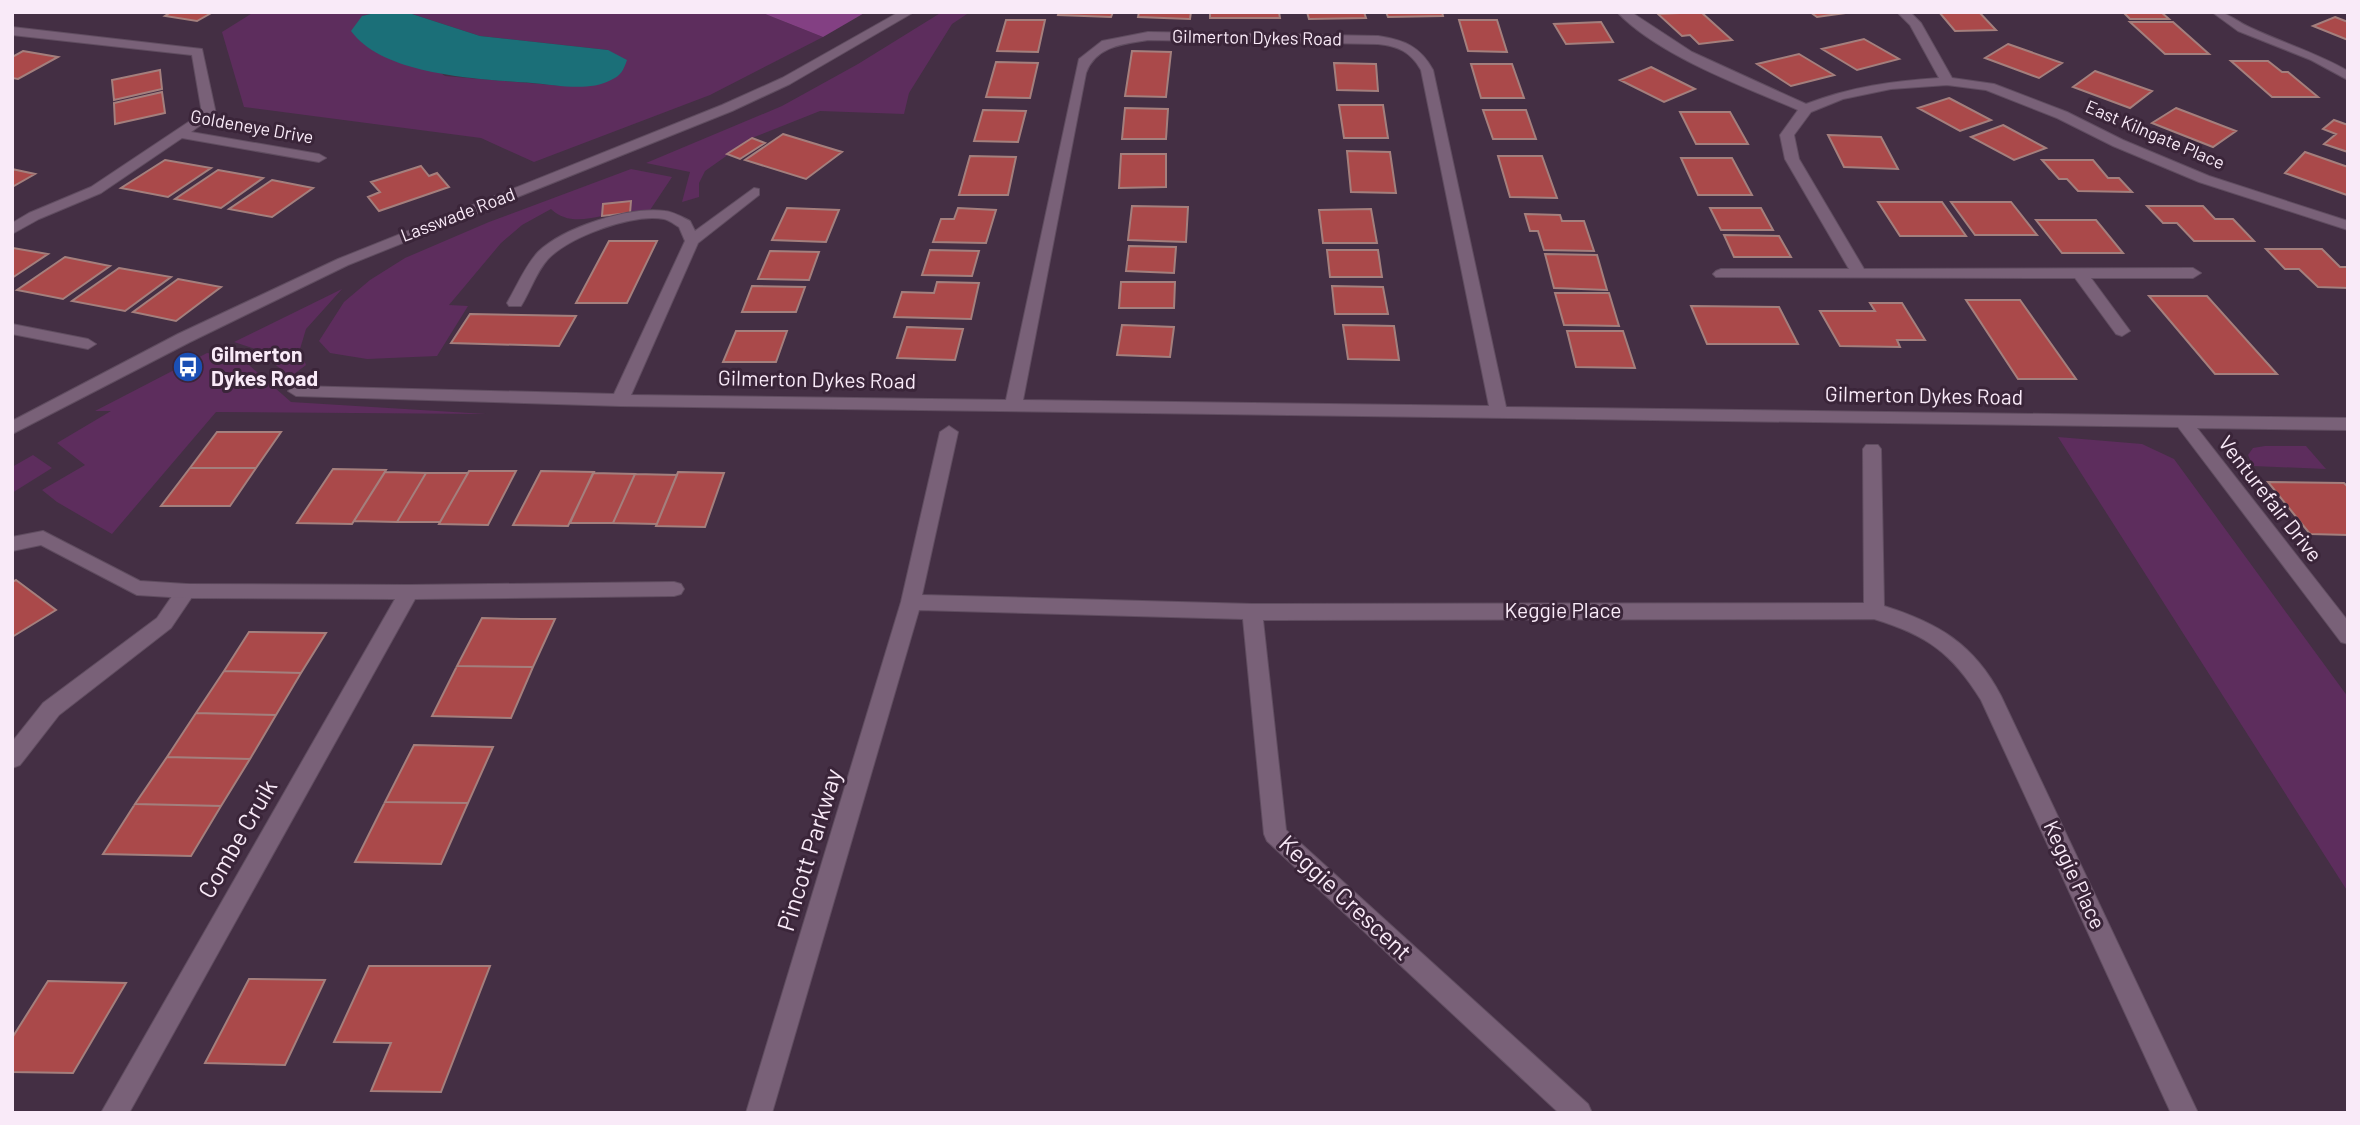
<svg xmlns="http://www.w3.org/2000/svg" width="2360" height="1125" font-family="Barlow,sans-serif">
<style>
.green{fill:#5d2d5d}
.forest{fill:#834083}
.water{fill:#1b6f78}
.building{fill:#aa494a;stroke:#a47f7d;stroke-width:2}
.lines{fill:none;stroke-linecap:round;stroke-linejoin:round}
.service-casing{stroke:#604d60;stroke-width:2}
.minor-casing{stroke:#604d60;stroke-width:2}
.tertiary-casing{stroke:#604d60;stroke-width:2}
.service{fill:#796178;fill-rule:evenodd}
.minor{fill:#796178;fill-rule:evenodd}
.tertiary{fill:#796178;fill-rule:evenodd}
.labels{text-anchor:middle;stroke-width:6;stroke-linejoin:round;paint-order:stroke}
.far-street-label{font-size:18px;fill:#f9eaf8;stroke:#3a2539}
.poi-label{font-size:21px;font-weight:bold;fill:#f9eaf8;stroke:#3a2539;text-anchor:start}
.street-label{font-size:21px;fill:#f9eaf8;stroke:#3a2539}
.near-street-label{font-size:24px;fill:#f9eaf8;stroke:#3a2539}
</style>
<rect width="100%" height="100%" fill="#442f44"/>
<path class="green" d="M254,12H379L362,16L445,76L565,86L595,85L608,50L480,36L412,14L390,12H760L823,37L710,95L534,162L481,138L244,107L222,32Z
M942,12H970L952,24L909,93L904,114L820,111L752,138L705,171L699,183V197L682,202L690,172L646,163L782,106L858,64Z
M631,169L672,177L650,210L630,213V201L604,204L602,216C583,220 566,223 551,209L522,225L501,243L449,305L468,306L437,356L367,359L330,353L319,341L344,302L370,280L405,258L489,222Z
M342,289L306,329L300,349L306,365L290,377L258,350L234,342Z
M207,353L241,358L291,402L486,414L216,412L112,534L57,502L42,490L85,465L57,443L111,411H95Z
M2058,437L2142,444L2174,459L2348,697V892Z
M2265,446H2306L2326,469L2253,466L2248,455L2253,448Z
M33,455L52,468L12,493V467Z"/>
<path class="forest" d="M760,12H866L823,37Z"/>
<path class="water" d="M379,12L412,14L480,36L608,50L627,60C624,69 621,76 611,80C589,92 556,85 532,83C480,79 384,76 351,31L362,16Z"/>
<path class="building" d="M171,12H213L197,21L165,16Z
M1059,12H1113L1111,17L1058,15Z
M1139,12H1191L1190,19L1138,17Z
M1210,12H1279L1280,18H1210Z
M1307,12H1364L1366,18L1309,19Z
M1386,12H1442L1443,16L1388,17Z
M1701,12L1732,40L1699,44L1690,35L1682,36L1658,14Z
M1810,12H1853L1817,17Z
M1939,12H1979L1996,30L1955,31Z
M2123,12H2168H2161L2169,19H2130Z
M2335,17L2348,22V40L2313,26Z
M1006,20H1045L1038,52L997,51Z
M1459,20H1497L1507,52L1468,51Z
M1601,22L1613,42L1566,44L1554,24Z
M2130,22H2173L2209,54H2165Z
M1864,39L1899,59L1857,70L1822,49Z
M2008,44L2062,63L2039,78L1985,58Z
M23,51L58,57L18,79L12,78V57Z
M1132,51L1171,52L1166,97L1125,96Z
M1799,54L1834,75L1791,86L1757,64Z
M2231,61H2268L2282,72H2288L2318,97H2272Z
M996,62L1038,63L1030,98L986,97Z
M1334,63L1376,64L1378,91L1337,90Z
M1471,64H1512L1524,98H1481Z
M1651,67L1695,89L1664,102L1620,80Z
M160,70L162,89L114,100L112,80Z
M2095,71L2152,91L2130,108L2073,87Z
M162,92L165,113L115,124L114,103Z
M1949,98L1991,120L1960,131L1918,108Z
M1339,105H1383L1388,138H1344Z
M1125,108L1168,109L1166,139H1122Z
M2176,108L2236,131L2213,147L2152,123Z
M983,110L1026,111L1018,142L974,141Z
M1483,110H1526L1536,139H1493Z
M1680,112H1730L1748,144H1696Z
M2334,120L2348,125V152L2324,144L2336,134L2323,129Z
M2003,125L2046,148L2014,160L1971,137Z
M783,134L842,152L806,179L745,160Z
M1828,135L1881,137L1898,169L1844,167Z
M752,138L765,143L740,159L727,154Z
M1347,151L1390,152L1396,193L1351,192Z
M2305,152L2348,167L2347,195L2285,173Z
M1121,154H1166V187L1119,188Z
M970,156L1016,157L1008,195H959Z
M1498,156H1542L1557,198L1510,197Z
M1681,158H1732L1752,195H1698Z
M165,160L211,168L168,197L121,188Z
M2042,160H2093L2108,178H2119L2132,192L2078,191L2067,179H2059Z
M421,166L429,176L437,173L449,187L379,211L368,197L380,192L371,182Z
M12,169L35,174L12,187Z
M218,170L263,178L221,208L175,199Z
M272,180L313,188L272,217L229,209Z
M631,201L630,213L602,216L603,204Z
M1878,202H1942L1966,236H1900Z
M1951,202H2011L2037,235H1975Z
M1132,206L1188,207L1186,242L1128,240Z
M2147,206H2203L2215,219H2233L2254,241H2194L2177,223H2163Z
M787,208L839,210L826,242L772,240Z
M958,208L996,210L986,243L933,242L941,219H954Z
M1710,208H1761L1773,230H1721Z
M1371,209L1377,243H1323L1319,210Z
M1525,214L1560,215L1562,221H1584L1594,251L1544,250L1538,231H1530Z
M2036,220H2096L2123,253H2062Z
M1724,235L1779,236L1791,257H1734Z
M609,241H657L627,303H576Z
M1129,246L1176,247L1174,273L1126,271Z
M12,248H13L48,254L12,278Z
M2266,249H2322L2340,267H2348V288L2318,287L2299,269H2285Z
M930,250L979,251L972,276L922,275Z
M1327,250H1378L1382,277H1330Z
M770,251L819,252L809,280L758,279Z
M1545,254L1597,255L1607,290L1554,288Z
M65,257L110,266L63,299L17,290Z
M119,268L171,277L125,311L72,301Z
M178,279L221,287L176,321L133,312Z
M937,282L979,283L971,319L894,317L902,292L934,293Z
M1121,282H1175L1174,308H1119Z
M752,286L805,287L796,312H742Z
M1332,286L1383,287L1388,314H1335Z
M1555,293H1609L1619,326L1564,325Z
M2149,296H2207L2277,374H2215Z
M1966,300H2020L2076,379H2018Z
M1870,303H1902L1925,340H1897L1900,347L1840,346L1820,311H1875Z
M1691,306L1779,307L1798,344H1707Z
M470,314L576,316L559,346L451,343Z
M1122,325L1174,327L1170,357L1117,355Z
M1343,325L1394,326L1399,360L1348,359Z
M907,327L963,329L955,360L897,358Z
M736,331H787L776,362H723Z
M1567,331H1623L1635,368L1576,367Z
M217,432H281L256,468H190Z
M190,468H256L230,506H161Z
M333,469L386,470L352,524L297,523Z
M469,471H516L488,525L439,524Z
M541,471L594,472L568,526L513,525Z
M385,472L426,473L397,522L354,521Z
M678,472L724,473L705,527L656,526Z
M426,473H468L440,522H397Z
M593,473L635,474L613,523H570Z
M635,474L677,475L657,524L613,523Z
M2268,482L2344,483L2348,487V535L2310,534Z
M16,580L56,610L12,637V582Z
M482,618L522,619H555L533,667L457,666Z
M249,632L326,633L301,673L224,671Z
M457,666L533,667L511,718L432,716Z
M224,671L301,673L276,715L196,713Z
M196,713L276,715L250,759L167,757Z
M414,745L493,747L468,803L385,802Z
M167,757L250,759L221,806L135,804Z
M385,802L468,803L441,864L355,862Z
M135,804L221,806L191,856L103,854Z
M369,966H490L441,1092L371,1091L391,1043L334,1042Z
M249,979L325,980L285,1065L205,1063Z
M48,981L126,983L73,1073L12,1072V1038Z"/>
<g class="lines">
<g class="service-casing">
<path id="service" d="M186,584L193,586L196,591L171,628L59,715L20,765L12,768V742L43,703L157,618L179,586Z"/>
</g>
<g class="minor-casing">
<path id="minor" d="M1617,12H1631L1692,52L1806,104C1850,87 1893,81 1939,78L1910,25L1897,12H1910L1921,23L1952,78L1994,84L2067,112L2123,140L2209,176L2348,221V230L2199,182L2113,146L2057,118L1986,90L1947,85L1891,89L1843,99L1811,112L1794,135L1799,159L1864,269L2193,268L2201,273L2193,278H2091L2130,331L2122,336L2116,334L2075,278L1716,277L1713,274L1716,271L1721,269H1849L1785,159L1780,135L1798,110C1743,86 1659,56 1617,12Z
M2212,12C2228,12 2233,19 2247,26C2280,42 2315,52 2348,71V80L2311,60L2238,31Z
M12,27L202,49L216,114L191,132L319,154L326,158L319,162L182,138L101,193L39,219L12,234V223L29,213L91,187L202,113L192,55L12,35Z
M1148,32L1378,36C1404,40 1420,46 1433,70L1506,407L2348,418V430L2197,428L2348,621V644L2341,642L2178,427L620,406L296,396L288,391L296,386L614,394L685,241L679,227C674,224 669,220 664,219C633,213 569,237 548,259C536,272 530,292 521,306H509L507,303C517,286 525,266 538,252C564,227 630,206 665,211C674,212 682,217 690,221L695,231L754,188L759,189V195L698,243L631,395L1006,400L1079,59L1102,41ZM1148,40L1378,44C1398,46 1411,52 1421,70L1489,406L1023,400L1086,73C1096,46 1123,44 1148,40Z
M12,324L88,339L96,344L88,349L12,334Z
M949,426L958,432L922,595L1252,604L1864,603L1863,449L1866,445H1878L1881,449L1884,606C1938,623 1974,644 2001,696L2198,1113H2171L1981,700C1952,653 1927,635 1874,619L1263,620L1286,830L1588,1104L1592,1113H1559L1267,841L1264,834L1243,619L919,610L772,1113H746L901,602L940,432Z
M43,531L140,581L186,584L409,585L674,582L681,584L684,589L681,594L674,596L415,599L129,1113H101L395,599L186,598L137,595L41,545L12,551V537Z"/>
</g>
<g class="tertiary-casing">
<path id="tertiary" d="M899,12H914L790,84L732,111L348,265L190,342L12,434V421L178,334L338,259L722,105L782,78Z"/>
</g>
<use href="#service" class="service"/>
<use href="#minor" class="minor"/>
<use href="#tertiary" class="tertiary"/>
</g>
<defs>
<g id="bus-disc" transform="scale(1.575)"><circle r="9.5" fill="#1a4fb4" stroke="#3a2539"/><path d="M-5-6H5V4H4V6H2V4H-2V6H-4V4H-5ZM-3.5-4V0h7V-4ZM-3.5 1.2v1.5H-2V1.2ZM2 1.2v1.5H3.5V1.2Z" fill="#fff"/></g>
</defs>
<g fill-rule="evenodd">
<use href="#bus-disc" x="188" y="367"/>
</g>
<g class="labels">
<g class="far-street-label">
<text transform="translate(1257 38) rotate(1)" y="6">Gilmerton Dykes Road</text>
<text transform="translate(252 127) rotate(10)" y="6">Goldeneye Drive</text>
<text transform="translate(2155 135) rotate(23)" y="6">East Kilngate Place</text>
<text transform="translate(458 215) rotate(-21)" y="6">Lasswade Road</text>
</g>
<g class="poi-label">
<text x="211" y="362">Gilmerton<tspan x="211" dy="24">Dykes Road</tspan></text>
</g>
<g class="street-label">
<text transform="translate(817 380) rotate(1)" y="7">Gilmerton Dykes Road</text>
<text transform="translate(1924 396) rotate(1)" y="7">Gilmerton Dykes Road</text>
<text transform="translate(2270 499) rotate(52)" y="7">Venturefair Drive</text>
<text x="1563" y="618">Keggie Place</text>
<text transform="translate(2074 875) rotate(65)" y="7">Keggie Place</text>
</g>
<g class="near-street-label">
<text transform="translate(238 839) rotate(-60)" y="8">Combe Cruik</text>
<text transform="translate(810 850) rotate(-73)" y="8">Pincott Parkway</text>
<text transform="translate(1345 898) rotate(43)" y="8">Keggie Crescent</text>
</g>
</g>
<rect width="2360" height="1125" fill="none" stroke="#f9eaf8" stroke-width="28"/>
</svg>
